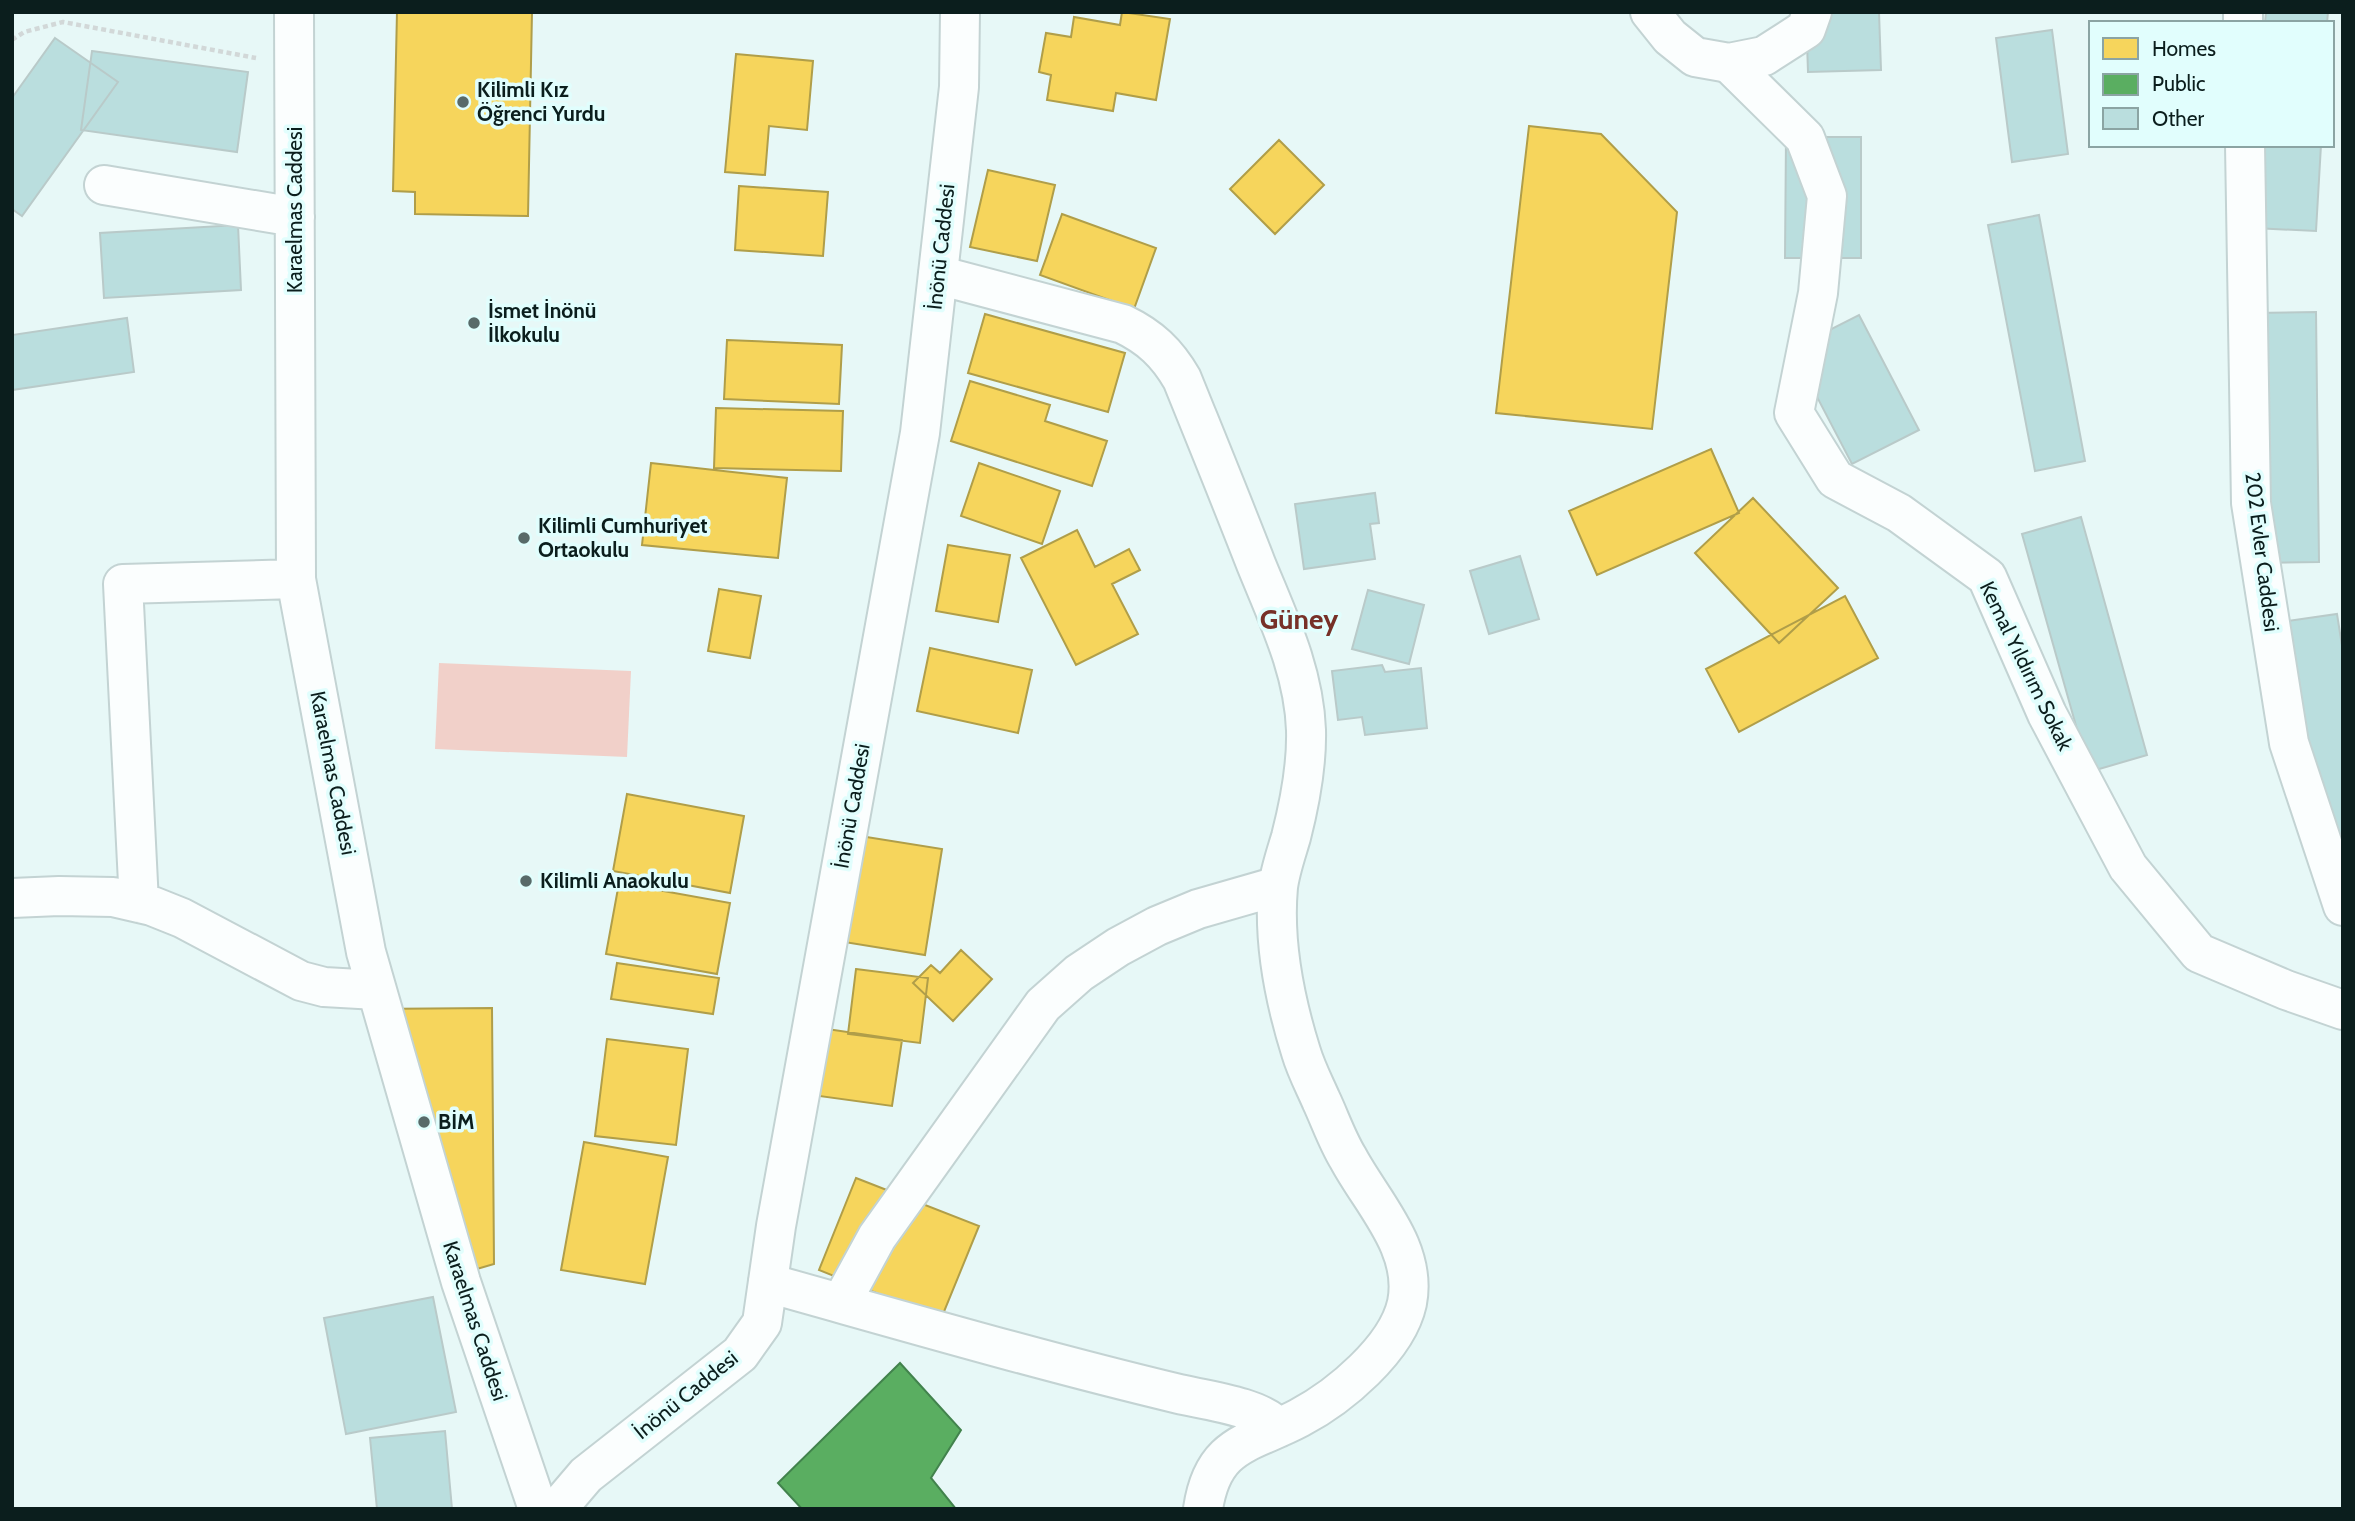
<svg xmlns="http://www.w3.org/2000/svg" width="2355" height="1521" font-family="Cabin,sans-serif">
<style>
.green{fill:#f1d0c9}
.homes{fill:#f6d55c;stroke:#b09e49;stroke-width:2}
.public{fill:#5aae61;stroke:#42834d;stroke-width:2}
.building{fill:#badede;stroke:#b9cac9;stroke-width:2}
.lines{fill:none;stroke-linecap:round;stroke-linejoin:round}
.minor-casing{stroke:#c3d3d3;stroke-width:42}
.tertiary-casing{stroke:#c3d3d3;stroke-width:42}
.secondary-casing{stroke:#c3d3d3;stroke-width:42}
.path{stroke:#d2d8d8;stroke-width:4.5;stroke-dasharray:5 3.5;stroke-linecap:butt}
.minor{stroke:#fbfefe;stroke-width:38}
.tertiary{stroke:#fbfefe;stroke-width:38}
.secondary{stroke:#fbfefe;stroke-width:38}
.poi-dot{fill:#586a69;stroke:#e1fefd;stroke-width:2.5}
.labels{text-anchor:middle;stroke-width:7;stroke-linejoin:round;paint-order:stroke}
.poi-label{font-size:21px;font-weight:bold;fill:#0b1e1d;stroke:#e1fefd;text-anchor:start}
.street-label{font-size:21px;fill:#0b1e1d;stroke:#e1fefd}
.district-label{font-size:28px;font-weight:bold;fill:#773128;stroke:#e1fefd}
</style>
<rect width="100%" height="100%" fill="#e7f8f7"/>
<path class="green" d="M439,663L631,671L627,757L435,749Z"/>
<path class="homes" d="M397,12H532L528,216L415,214V192L393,191Z
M1122,12L1170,19L1156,100L1116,93L1113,111L1047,100L1051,75L1039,72L1046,33L1071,37L1074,17L1120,25Z
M736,54L813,61L807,130L769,126L765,175L725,172Z
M1529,126L1601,134L1677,212L1652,429L1496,413Z
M1279,140L1324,185L1275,234L1230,189Z
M988,170L1055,185L1037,261L970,247Z
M739,186L828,192L823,256L735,250Z
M1062,214L1156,248L1134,309L1040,275Z
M985,314L1125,353L1108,412L968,373Z
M727,340L842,345L839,404L724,399Z
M970,381L1050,405L1045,421L1107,441L1092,486L951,441Z
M716,408L843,411L841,471L714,468Z
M1711,449L1739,513L1597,575L1569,511Z
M651,463L787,478L778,558L642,545Z
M979,463L1060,491L1042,544L961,516Z
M1753,498L1838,588L1779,643L1695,553Z
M1077,530L1095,567L1129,549L1140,570L1112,584L1138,634L1076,665L1021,558Z
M948,545L1010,555L998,622L936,611Z
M719,589L761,596L750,658L708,651Z
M1845,596L1878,658L1739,732L1706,669Z
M930,648L1032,670L1018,733L917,711Z
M627,794L744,816L730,893L613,871Z
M854,835L942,849L925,955L838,941Z
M619,883L730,903L717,974L606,954Z
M961,950L992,979L953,1021L913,983L931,965L940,973Z
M617,963L719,978L713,1014L611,999Z
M856,969L928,978L920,1043L848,1034Z
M492,1008L494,1264L446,1278L368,1009Z
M800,1025L902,1040L892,1106L790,1092Z
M607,1039L688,1049L676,1145L595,1136Z
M584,1142L668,1157L645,1284L561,1270Z
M856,1178L979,1226L941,1319L819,1270Z"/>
<path class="public" d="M900,1363L961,1430L931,1478L956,1509H802L778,1483Z"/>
<path class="building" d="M1806,12H1879L1881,70L1808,72Z
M2266,12H2328L2327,23H2265Z
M2052,30L2068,154L2012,162L1996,38Z
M55,38L118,82L22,216L12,209V98Z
M92,51L248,72L237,152L81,130Z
M1786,137H1861V258H1785Z
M2259,145H2321L2316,231L2254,228Z
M2039,215L2085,461L2035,471L1988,225Z
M238,225L241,290L104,298L100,233Z
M2316,312L2319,562L2255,563L2252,313Z
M1859,315L1919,430L1852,464L1792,349Z
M127,318L134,372L12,390V335Z
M1375,493L1379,523L1370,524L1375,559L1304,569L1295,504Z
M2081,517L2147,755L2089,772L2022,534Z
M1520,556L1539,619L1489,634L1470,571Z
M1368,590L1424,605L1409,664L1352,649Z
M2337,614L2343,652V858L2317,862L2281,622Z
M1382,665L1385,672L1421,668L1427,728L1365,735L1362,717L1338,720L1332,671Z
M433,1297L456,1412L346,1434L324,1318Z
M445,1431L452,1509H377L370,1438Z"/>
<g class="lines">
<g class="minor-casing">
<path id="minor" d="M294,12L296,579L366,952L461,1282L538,1509
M104,185L295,217
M938,275L1123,324C1150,337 1167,353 1182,379C1207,441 1232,502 1256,564C1278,618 1304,671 1306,730C1307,767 1300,802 1291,837C1286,854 1280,871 1278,887C1273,942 1285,1001 1301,1052C1306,1069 1314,1084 1321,1100C1330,1119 1337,1140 1348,1158C1372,1203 1418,1248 1407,1303C1397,1349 1339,1397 1299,1418C1250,1444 1213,1442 1203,1509
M12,898L59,896L113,897L152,906L182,918L301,981L324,987L377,990
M139,903L123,584L296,579
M768,1283C904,1321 1041,1361 1179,1394C1205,1400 1262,1407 1278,1428
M841,1303L877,1237L1043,1005L1079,973L1118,947L1157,926L1198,909L1278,886"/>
</g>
<g class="tertiary-casing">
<path id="tertiary" d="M2243,12V23
M1729,63L1805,138L1827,196L1818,293L1794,413L1835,479L1899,513L1987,577L2047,714L2128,867L2199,953L2286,990L2343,1010
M2245,145L2251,503L2289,743L2343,906"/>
</g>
<g class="secondary-casing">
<path id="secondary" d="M1650,12L1670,37L1695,57L1729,63L1764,56L1806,29L1812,12
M557,1509L586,1475L740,1354L762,1323L776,1226L920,433L959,87L960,12"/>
</g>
<path class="path" d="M12,40L24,32L63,22L256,58"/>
<use href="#minor" class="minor"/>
<use href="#tertiary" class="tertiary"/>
<use href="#secondary" class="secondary"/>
</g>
<g class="poi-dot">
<circle cx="463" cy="102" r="7"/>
<circle cx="474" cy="323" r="7"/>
<circle cx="524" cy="538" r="7"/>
<circle cx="526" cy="881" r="7"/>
<circle cx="424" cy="1122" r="7"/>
</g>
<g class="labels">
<g class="poi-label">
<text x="477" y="97">Kilimli Kız<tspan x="477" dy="24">Öğrenci Yurdu</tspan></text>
<text x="488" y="318">İsmet İnönü<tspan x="488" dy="24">İlkokulu</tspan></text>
<text x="538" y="533">Kilimli Cumhuriyet<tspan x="538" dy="24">Ortaokulu</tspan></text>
<text x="540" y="888">Kilimli Anaokulu</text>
<text x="438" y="1129">BİM</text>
</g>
<g class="street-label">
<text transform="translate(295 210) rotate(-90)" y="7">Karaelmas Caddesi</text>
<text transform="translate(941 247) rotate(-84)" y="7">İnönü Caddesi</text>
<text transform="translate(2262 552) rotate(83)" y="7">202 Evler Caddesi</text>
<text transform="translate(2026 666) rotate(64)" y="7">Kemal Yıldırım Sokak</text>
<text transform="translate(333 773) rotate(79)" y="7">Karaelmas Caddesi</text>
<text transform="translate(852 806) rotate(-80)" y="7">İnönü Caddesi</text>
<text transform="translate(475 1321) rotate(72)" y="7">Karaelmas Caddesi</text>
<text transform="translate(686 1395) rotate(-39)" y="7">İnönü Caddesi</text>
</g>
<g class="district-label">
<text x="1299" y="629">Güney</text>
</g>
</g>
<rect width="2355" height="1521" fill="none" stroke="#0b1e1d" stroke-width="28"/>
<rect x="2089" y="21" width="245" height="126" fill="#e1fefd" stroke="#8ba4a3" stroke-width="2"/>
<rect x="2103" y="38" width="35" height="21" fill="#f6d55c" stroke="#8ba4a3" stroke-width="2"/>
<text x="2152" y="56" font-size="21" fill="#0b1e1d">Homes</text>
<rect x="2103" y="74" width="35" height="21" fill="#5aae61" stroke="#8ba4a3" stroke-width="2"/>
<text x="2152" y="91" font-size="21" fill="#0b1e1d">Public</text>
<rect x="2103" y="108" width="35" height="21" fill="#badede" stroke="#8ba4a3" stroke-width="2"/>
<text x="2152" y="126" font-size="21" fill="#0b1e1d">Other</text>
</svg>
